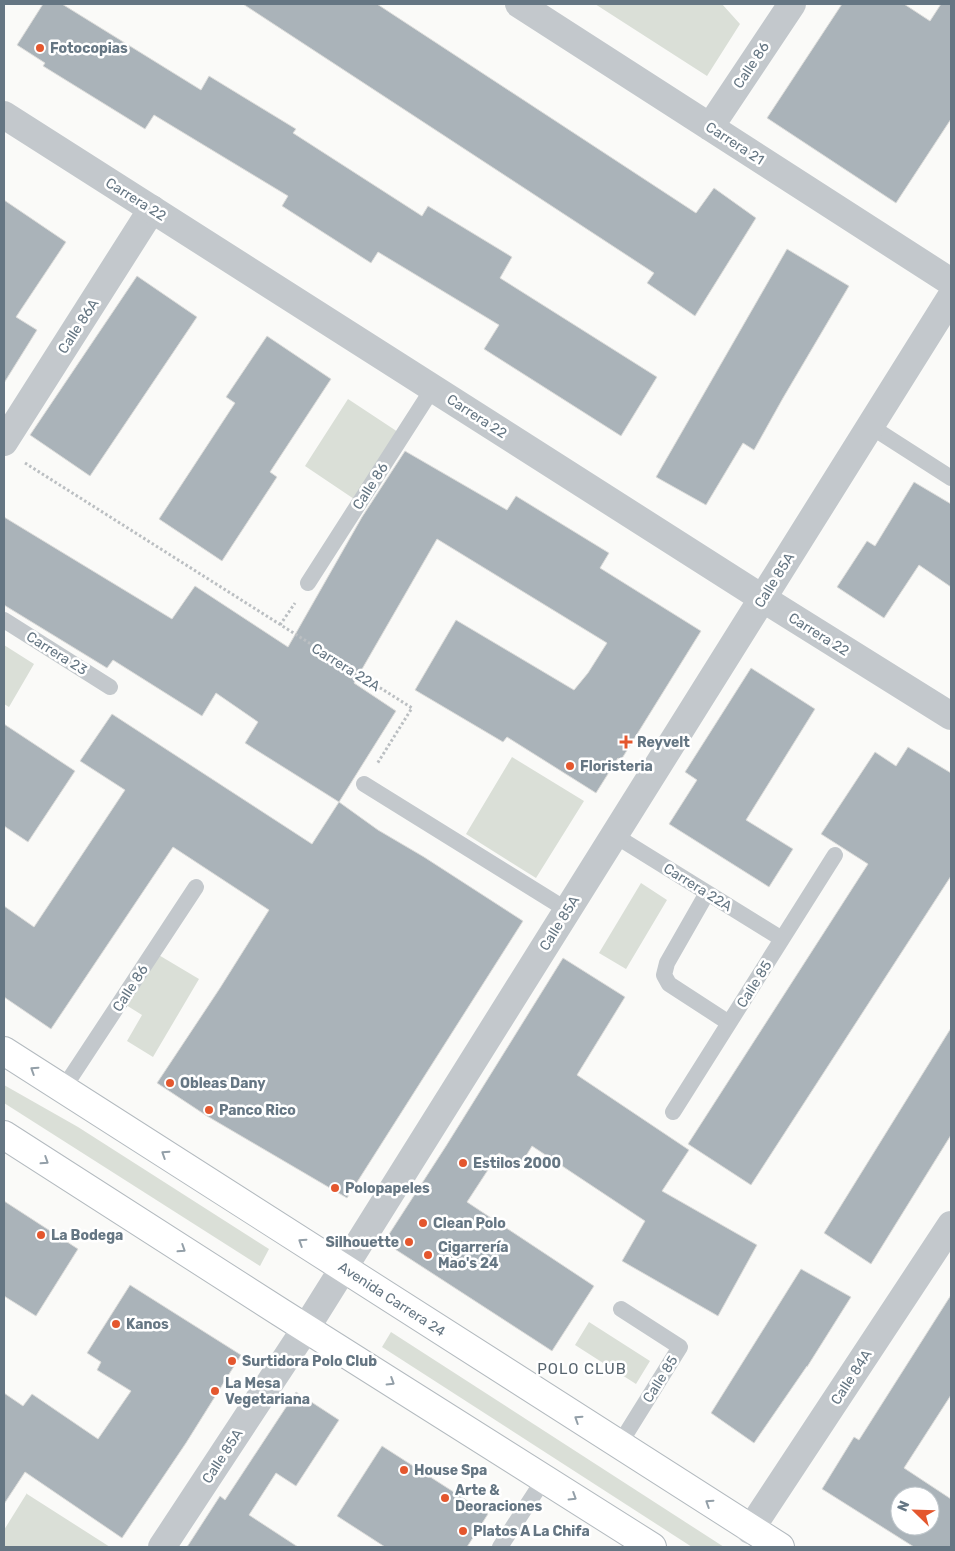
<svg xmlns="http://www.w3.org/2000/svg" width="955" height="1551" font-family="Rubik,sans-serif">
<style>
.green{fill:#dadfd7}
.building{fill:#aab3b9;stroke:#dcdcda;fill-rule:evenodd}
.lines{fill:none;stroke-linecap:round;stroke-linejoin:round}
.secondary-casing{stroke:#b3babf;stroke-width:30}
.path{stroke:#bbbfc2;stroke-width:3;stroke-dasharray:2.5 2.5;stroke-linecap:butt}
.service{stroke:#c3c8cc;stroke-width:16}
.minor{stroke:#c3c8cc;stroke-width:28}
.tertiary{stroke:#c3c8cc;stroke-width:28}
.secondary{stroke:#fff;stroke-width:28}
.oneway{stroke:#939fa8}
.poi-dot{fill:#e4572e;stroke:#fff;stroke-width:2}
.labels{text-anchor:middle;stroke-width:5;stroke-linejoin:round;paint-order:stroke}
.poi-label{font-size:14px;font-weight:bold;fill:#657683;stroke:#fff;text-anchor:start}
.street-label{font-size:14px;fill:#657683;stroke:#fff}
.neighbourhood-label{font-size:15px;letter-spacing:1px;fill:#57646e;stroke:#fff}
</style>
<rect width="100%" height="100%" fill="#fafaf8"/>
<path class="green" d="M595,4H722L740,24L707,76Z
M348,399L401,434L357,501L305,466Z
M4,645L34,664L9,707L4,704Z
M512,757L584,801L536,878L466,834Z
M641,883L667,900L626,969L599,953Z
M157,954L199,979L153,1057L127,1041L142,1015L126,1005Z
M4,1085L78,1127L269,1249L260,1266L4,1103Z
M589,1322L650,1361L636,1384L575,1345Z
M391,1332L724,1547H692L382,1347Z
M27,1493V1494L110,1547H4V1530Z"/>
<path class="building" d="M43,4H62L201,90L209,76L296,129L293,133L422,216L428,206L512,257L500,278L657,377L621,436L484,349L499,325L378,252L371,263L282,206L288,196L154,115L145,129L43,66L45,63L17,45Z
M243,4H377L696,213L714,188L756,218L695,316L647,283L654,273Z
M842,4H904L930,21L941,4H951V119L896,203L767,118Z
M4,200L66,242L16,317L37,330L4,383Z
M787,249L849,286L783,398L754,450L743,443L706,505L656,477Z
M137,276L197,317L90,476L30,435Z
M267,336L331,379L270,472L277,477L222,561L159,519L235,403L226,397Z
M405,451L507,510L516,496L609,553L600,568L701,631L621,760L618,758L596,793L507,737L503,742L415,690L456,620L574,690L588,673L607,643L437,539L354,683L396,711L339,802L245,743L258,722L216,693L202,716L113,660L107,668L4,605V517L172,619L195,586L288,647L362,517Z
M914,482L951,504V587L919,565L884,618L837,587L867,541L875,546Z
M751,668L815,709L746,820L793,849L769,887L669,824L697,780L685,772Z
M112,714L312,844L339,802L378,830L424,857L523,921L347,1198L207,1116L157,1083L220,988L269,910L173,847L51,1029L4,997V906L34,927L125,790L80,761Z
M4,724L75,771L28,842L4,826Z
M908,747L951,773V876L751,1185L688,1144L868,864L821,834L875,752L896,766Z
M563,958L625,997L577,1075L689,1150L662,1191L757,1245L718,1316L622,1261L645,1221L532,1146L520,1166L499,1153L467,1202L594,1286L552,1351L384,1242L446,1146Z
M951,1028V1135L871,1264L824,1233Z
M4,1201L78,1249L36,1316L4,1296Z
M801,1269L851,1297L807,1367V1366L754,1443L711,1413Z
M130,1285L241,1355L186,1443L122,1538L25,1472L4,1504V1393L23,1406L32,1394L98,1439L131,1391L97,1370L101,1362L87,1353Z
M951,1295V1395L904,1468L951,1499V1547H914L822,1489L854,1437L859,1440ZM900,1496H930V1526H900Z
M296,1392L339,1420L296,1486L276,1473L249,1515L298,1547H187L220,1496L225,1500Z
M382,1446L488,1514L467,1547H385L337,1516Z"/>
<g class="lines">
<g class="secondary-casing">
<path id="secondary" d="M4,1051L780,1547
M4,1135L280,1312L652,1547"/>
</g>
<path class="path" d="M25,463L412,708L377,764
M280,625L295,603"/>
<path class="service" d="M870,426L951,478
M308,583L433,388
M4,620L110,687
M364,784L567,910
M614,835L782,939
M707,893L667,963L664,975L669,984L729,1023
M63,1089L196,887
M673,1112L835,855
M619,1445L680,1347L621,1309
M500,1547L544,1479"/>
<path class="minor" d="M519,4L951,282
M710,127L792,4
M4,442L152,209
M750,1530L951,1225
M162,1547L306,1328L951,297"/>
<path class="tertiary" d="M4,115L762,598L951,716"/>
<use href="#secondary" class="secondary"/>
</g>
<defs><path id="oneway-chevron" d="M-2-3.5L2.5 0L-2 3.5" fill="none" stroke-width="1.6" stroke-linecap="round" stroke-linejoin="round" transform="scale(1.25)"/></defs>
<g class="oneway">
<use href="#oneway-chevron" transform="translate(34 1070) rotate(-147)"/>
<use href="#oneway-chevron" transform="translate(165 1154) rotate(-147)"/>
<use href="#oneway-chevron" transform="translate(45 1161) rotate(33)"/>
<use href="#oneway-chevron" transform="translate(302 1242) rotate(-147)"/>
<use href="#oneway-chevron" transform="translate(182 1249) rotate(33)"/>
<use href="#oneway-chevron" transform="translate(391 1382) rotate(32)"/>
<use href="#oneway-chevron" transform="translate(578 1419) rotate(-147)"/>
<use href="#oneway-chevron" transform="translate(573 1497) rotate(32)"/>
<use href="#oneway-chevron" transform="translate(709 1503) rotate(-147)"/>
</g>
<g class="poi-dot">
<circle cx="40" cy="48" r="5"/>
<path d="M623.5 734.5h5v5h5v5h-5v5h-5v-5h-5v-5h5z"/>
<circle cx="570" cy="766" r="5"/>
<circle cx="170" cy="1083" r="5"/>
<circle cx="209" cy="1110" r="5"/>
<circle cx="463" cy="1163" r="5"/>
<circle cx="335" cy="1188" r="5"/>
<circle cx="423" cy="1223" r="5"/>
<circle cx="41" cy="1235" r="5"/>
<circle cx="409" cy="1242" r="5"/>
<circle cx="428" cy="1255" r="5"/>
<circle cx="116" cy="1324" r="5"/>
<circle cx="232" cy="1361" r="5"/>
<circle cx="215" cy="1391" r="5"/>
<circle cx="404" cy="1470" r="5"/>
<circle cx="445" cy="1498" r="5"/>
<circle cx="463" cy="1531" r="5"/>
</g>
<g class="labels">
<g class="poi-label">
<text x="50" y="53">Fotocopias</text>
<text x="637" y="747">Reyvelt</text>
<text x="580" y="771">Floristeria</text>
<text x="180" y="1088">Obleas Dany</text>
<text x="219" y="1115">Panco Rico</text>
<text x="473" y="1168">Estilos 2000</text>
<text x="345" y="1193">Polopapeles</text>
<text x="433" y="1228">Clean Polo</text>
<text x="51" y="1240">La Bodega</text>
<text x="399" y="1247" text-anchor="end">Silhouette</text>
<text x="438" y="1252">Cigarrería<tspan x="438" dy="16">Mao's 24</tspan></text>
<text x="126" y="1329">Kanos</text>
<text x="242" y="1366">Surtidora Polo Club</text>
<text x="225" y="1388">La Mesa<tspan x="225" dy="16">Vegetariana</tspan></text>
<text x="414" y="1475">House Spa</text>
<text x="455" y="1495">Arte &amp;<tspan x="455" dy="16">Deoraciones</tspan></text>
<text x="473" y="1536">Platos A La Chifa</text>
</g>
<g class="street-label">
<text transform="translate(751 65) rotate(-56)" y="5">Calle 86</text>
<text transform="translate(735 143) rotate(33)" y="5">Carrera 21</text>
<text transform="translate(136 199) rotate(32)" y="5">Carrera 22</text>
<text transform="translate(78 326) rotate(-57)" y="5">Calle 86A</text>
<text transform="translate(477 416) rotate(33)" y="5">Carrera 22</text>
<text transform="translate(370 486) rotate(-57)" y="5">Calle 86</text>
<text transform="translate(774 580) rotate(-58)" y="5">Calle 85A</text>
<text transform="translate(819 634) rotate(32)" y="5">Carrera 22</text>
<text transform="translate(57 653) rotate(32)" y="5">Carrera 23</text>
<text transform="translate(346 667) rotate(32)" y="5">Carrera 22A</text>
<text transform="translate(698 887) rotate(32)" y="5">Carrera 22A</text>
<text transform="translate(559 923) rotate(-58)" y="5">Calle 85A</text>
<text transform="translate(754 984) rotate(-58)" y="5">Calle 85</text>
<text transform="translate(130 988) rotate(-57)" y="5">Calle 86</text>
<text transform="translate(392 1299) rotate(33)" y="5">Avenida Carrera 24</text>
<text transform="translate(851 1377) rotate(-57)" y="5">Calle 84A</text>
<text transform="translate(660 1379) rotate(-58)" y="5">Calle 85</text>
<text transform="translate(222 1456) rotate(-57)" y="5">Calle 85A</text>
</g>
<g class="neighbourhood-label">
<text x="582" y="1374">POLO CLUB</text>
</g>
</g>
<rect width="955" height="1551" fill="none" stroke="#657683" stroke-width="10"/>
<g transform="translate(915 1511) rotate(293)"><circle r="24" fill="#ffffff" stroke="#c1c8cd"/>
<path d="M0-4L9 19L0 12L-9 19Z" fill="#e4572e"/>
<text y="-8" font-size="14" font-weight="bold" text-anchor="middle" fill="#657683">N</text>
</g>
</svg>
